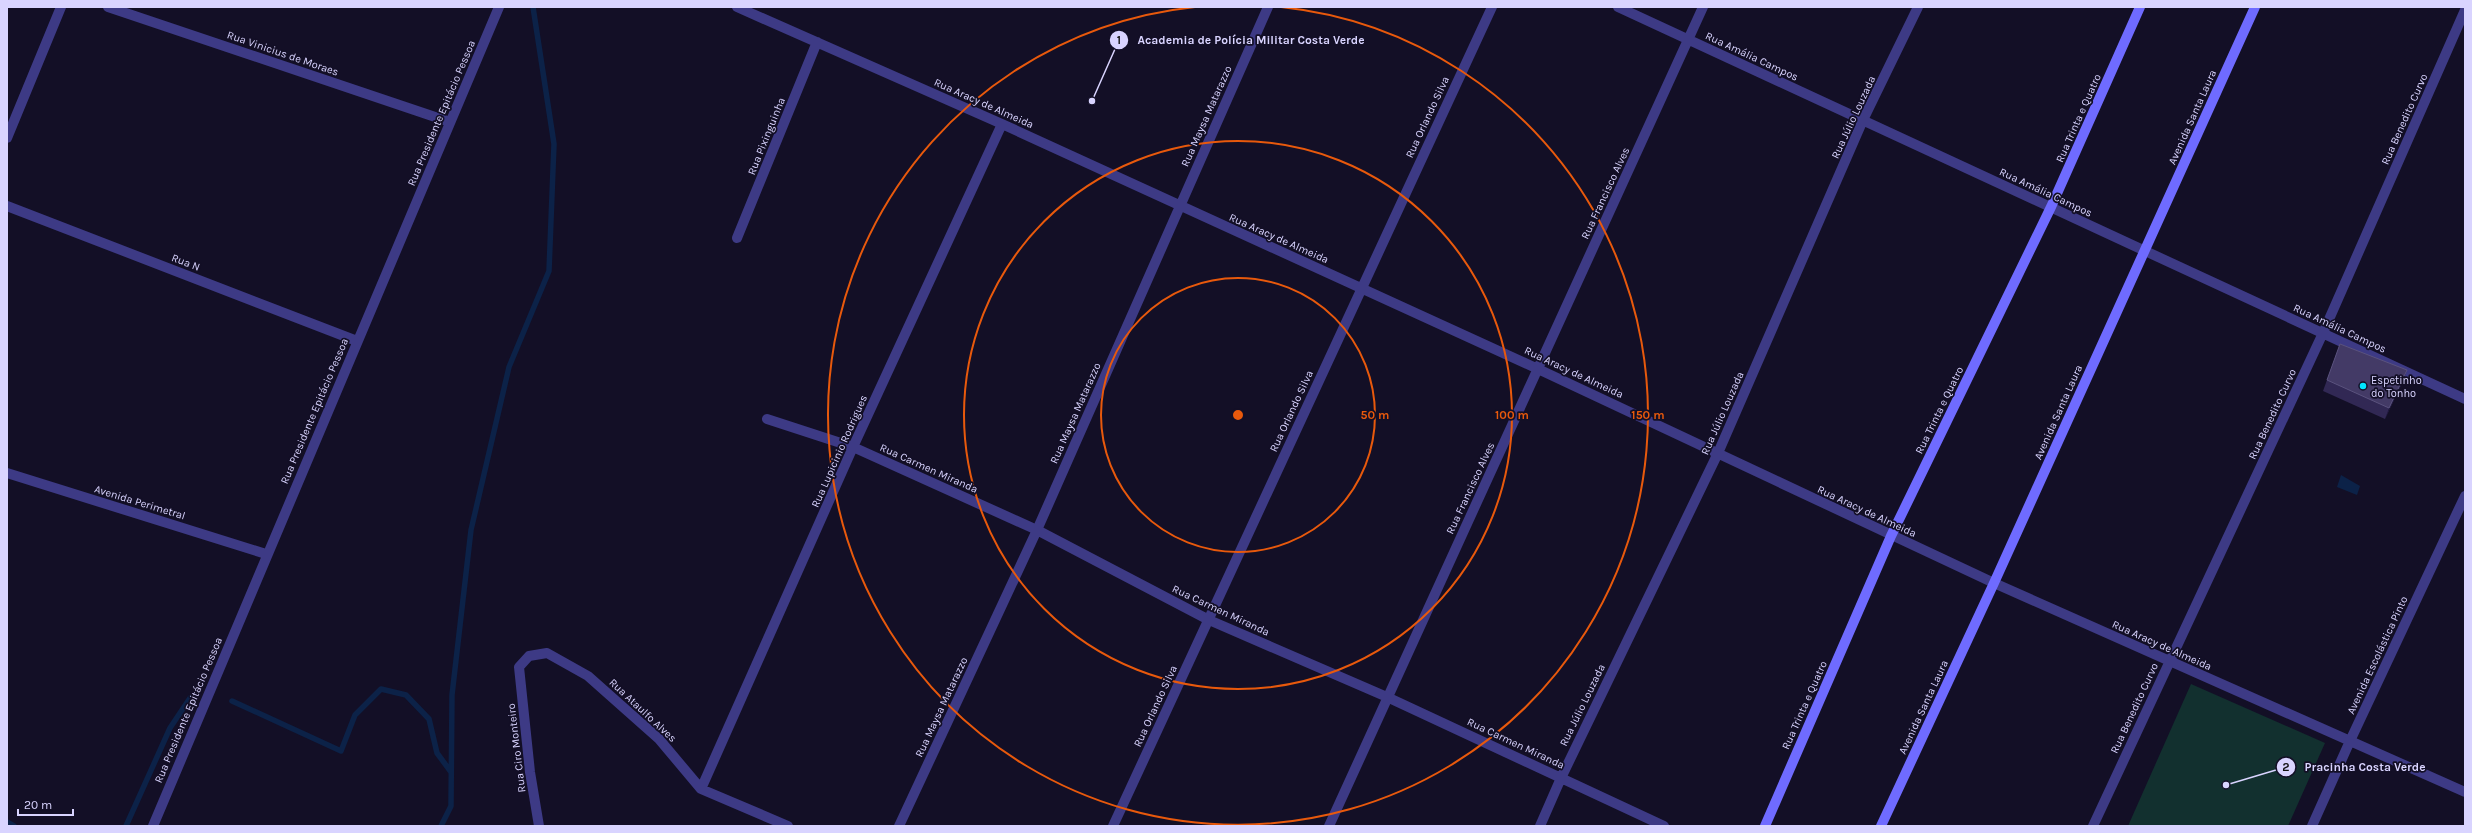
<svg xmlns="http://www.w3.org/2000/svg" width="2472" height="833" font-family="Karla,sans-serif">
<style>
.green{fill:#12302f}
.water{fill:#0c2248}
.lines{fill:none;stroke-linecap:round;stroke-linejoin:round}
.stream{stroke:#0c2248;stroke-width:5.5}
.street{stroke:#3d3a85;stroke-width:10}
.secondary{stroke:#6f6bff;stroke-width:10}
.wall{fill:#312854}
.shaded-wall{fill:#1d163a}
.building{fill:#433a66;stroke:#5a527e}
.ring{fill:none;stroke:#e8590c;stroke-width:2}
.poi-dot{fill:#00e5ff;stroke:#130f26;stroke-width:1.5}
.labels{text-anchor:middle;stroke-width:3.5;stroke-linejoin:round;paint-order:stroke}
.street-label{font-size:11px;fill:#d9d4ff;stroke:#130f26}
.poi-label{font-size:11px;fill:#d9d4ff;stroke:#130f26;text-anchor:start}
.centre{fill:#e8590c;stroke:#130f26;stroke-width:2}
.ring-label{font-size:12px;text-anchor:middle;font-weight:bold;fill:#e8590c;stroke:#130f26;stroke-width:3.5;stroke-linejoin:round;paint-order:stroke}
.leader{fill:none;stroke:#d9d4ff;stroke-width:1.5}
.callout-dot{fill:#d9d4ff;stroke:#130f26;stroke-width:1.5}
.mark-label{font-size:12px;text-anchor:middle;font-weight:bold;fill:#111}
.callout-label{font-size:12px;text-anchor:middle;font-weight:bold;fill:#d9d4ff;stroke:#130f26;stroke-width:3.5;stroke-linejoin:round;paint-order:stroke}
</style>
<rect width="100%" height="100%" fill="#130f26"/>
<path class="green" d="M2191,684L2325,743L2288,826H2128Z"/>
<path class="water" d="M2341,475L2360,486L2357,495L2337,487Z"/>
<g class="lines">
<path class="stream" d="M232,701L341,751L355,715L381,689L406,695L429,719L437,753L451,772
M7,822L14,826
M126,826L170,728L190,698
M441,826L451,806L452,695L471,530L509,367L549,271L554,144L533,7"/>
<path class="street" d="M108,7L450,122
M737,7L1002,124L1538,369L1994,583L2465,792
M1618,7L2465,399
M7,138L61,7
M7,206L357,341
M737,238L817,42
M767,419L853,447L1037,530L1209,620L1387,697L1664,826
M7,473L266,554
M701,789L853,447L1002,124
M153,826L499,7
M539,826L530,772L519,667L529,656L547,653L588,676L659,739L701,789L788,826
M899,826L1037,530L1268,7
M1113,826L1492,7
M1329,826L1703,7
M1540,826L1561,778L1718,453L1863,120L1918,7
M2093,826L2323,333L2465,10
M2312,826L2350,741L2465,496"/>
<path class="secondary" d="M1765,826L1891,536L2051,207L2140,7
M1881,826L1994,583L2255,7"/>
</g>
<path class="wall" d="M2340,344L2403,381L2385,419L2323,391Z"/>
<path class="shaded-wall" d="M2407,370L2403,381L2385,419L2389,408Z"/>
<path class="building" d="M2340,344L2407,370L2389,408L2327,380Z"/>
<g class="ring">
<circle cx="1238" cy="415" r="137"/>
<circle cx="1238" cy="415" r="274"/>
<path d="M1281 7A410 410 0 1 1 1195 7"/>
</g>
<circle class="poi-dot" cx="2363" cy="386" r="4"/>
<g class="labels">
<g class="street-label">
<text transform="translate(283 53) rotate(19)" y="4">Rua Vinicius de Moraes</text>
<text transform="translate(1752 56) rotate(25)" y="4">Rua Amália Campos</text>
<text transform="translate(984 103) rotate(24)" y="4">Rua Aracy de Almeida</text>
<text transform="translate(441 113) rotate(-67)" y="4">Rua Presidente Epitácio Pessoa</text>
<text transform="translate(1206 116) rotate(-66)" y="4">Rua Maysa Matarazzo</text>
<text transform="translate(1427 117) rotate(-65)" y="4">Rua Orlando Silva</text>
<text transform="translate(1853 117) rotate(-65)" y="4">Rua Júlio Louzada</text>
<text transform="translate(2192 117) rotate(-66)" y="4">Avenida Santa Laura</text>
<text transform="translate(2078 118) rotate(-66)" y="4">Rua Trinta e Quatro</text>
<text transform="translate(2404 119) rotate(-66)" y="4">Rua Benedito Curvo</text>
<text transform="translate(766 136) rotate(-68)" y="4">Rua Pixinguinha</text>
<text transform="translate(2046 192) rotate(25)" y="4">Rua Amália Campos</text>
<text transform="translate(1605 193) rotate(-65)" y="4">Rua Francisco Alves</text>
<text transform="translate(1279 238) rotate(24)" y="4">Rua Aracy de Almeida</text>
<text transform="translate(186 262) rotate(21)" y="4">Rua N</text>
<text transform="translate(2340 328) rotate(25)" y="4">Rua Amália Campos</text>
<text transform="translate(1574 372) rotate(25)" y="4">Rua Aracy de Almeida</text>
<text transform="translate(1939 410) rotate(-64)" y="4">Rua Trinta e Quatro</text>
<text transform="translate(314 411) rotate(-67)" y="4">Rua Presidente Epitácio Pessoa</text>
<text transform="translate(1291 411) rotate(-65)" y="4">Rua Orlando Silva</text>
<text transform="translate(2058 412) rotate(-66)" y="4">Avenida Santa Laura</text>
<text transform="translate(1075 413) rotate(-66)" y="4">Rua Maysa Matarazzo</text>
<text transform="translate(1722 413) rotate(-66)" y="4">Rua Júlio Louzada</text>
<text transform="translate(2272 414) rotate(-65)" y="4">Rua Benedito Curvo</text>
<text transform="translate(839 451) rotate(-66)" y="4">Rua Lupicinio Rodrigues</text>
<text transform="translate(929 468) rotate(24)" y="4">Rua Carmen Miranda</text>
<text transform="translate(1470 488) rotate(-65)" y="4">Rua Francisco Alves</text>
<text transform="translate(140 502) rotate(17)" y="4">Avenida Perimetral</text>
<text transform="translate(1867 511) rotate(25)" y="4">Rua Aracy de Almeida</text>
<text transform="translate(1221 610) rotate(25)" y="4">Rua Carmen Miranda</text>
<text transform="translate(2162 645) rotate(24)" y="4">Rua Aracy de Almeida</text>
<text transform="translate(2377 655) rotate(-65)" y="4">Avenida Escolástica Pinto</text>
<text transform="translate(1582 705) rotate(-64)" y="4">Rua Júlio Louzada</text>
<text transform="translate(1804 705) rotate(-66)" y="4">Rua Trinta e Quatro</text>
<text transform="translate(1155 706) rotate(-65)" y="4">Rua Orlando Silva</text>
<text transform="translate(941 707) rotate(-65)" y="4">Rua Maysa Matarazzo</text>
<text transform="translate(1923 707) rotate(-65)" y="4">Avenida Santa Laura</text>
<text transform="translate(2134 708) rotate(-65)" y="4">Rua Benedito Curvo</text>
<text transform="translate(188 710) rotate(-67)" y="4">Rua Presidente Epitácio Pessoa</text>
<text transform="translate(643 710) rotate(43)" y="4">Rua Ataulfo Alves</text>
<text transform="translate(1516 743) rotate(25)" y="4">Rua Carmen Miranda</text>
<text transform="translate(516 748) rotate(-97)" y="4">Rua Ciro Monteiro</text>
</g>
<g class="poi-label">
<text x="2371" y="384">Espetinho<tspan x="2371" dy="13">do Tonho</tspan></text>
</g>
</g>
<circle cx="1238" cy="415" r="6" class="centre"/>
<g class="ring-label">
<text x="1375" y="419">50 m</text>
<text x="1512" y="419">100 m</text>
<text x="1648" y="419">150 m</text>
</g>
<path class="leader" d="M1092 101L1119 40M2226 785L2286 767"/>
<g class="callout-dot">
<circle cx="1092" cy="101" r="4"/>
<circle cx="2226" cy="785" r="4"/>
<circle cx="1119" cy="40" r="10"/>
<circle cx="2286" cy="767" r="10"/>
</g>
<g class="mark-label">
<text x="1119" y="44">1</text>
<text x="2286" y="771">2</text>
</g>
<g class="callout-label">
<text x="1251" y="44">Academia de Polícia Militar Costa Verde</text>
<text x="2365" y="771">Pracinha Costa Verde</text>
</g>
<rect width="2472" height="833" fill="none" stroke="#d9d4ff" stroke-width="16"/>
<path d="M18 809v6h55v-6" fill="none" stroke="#d9d4ff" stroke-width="2"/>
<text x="24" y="809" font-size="12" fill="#d9d4ff" stroke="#130f26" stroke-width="3" paint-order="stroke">20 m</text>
</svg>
